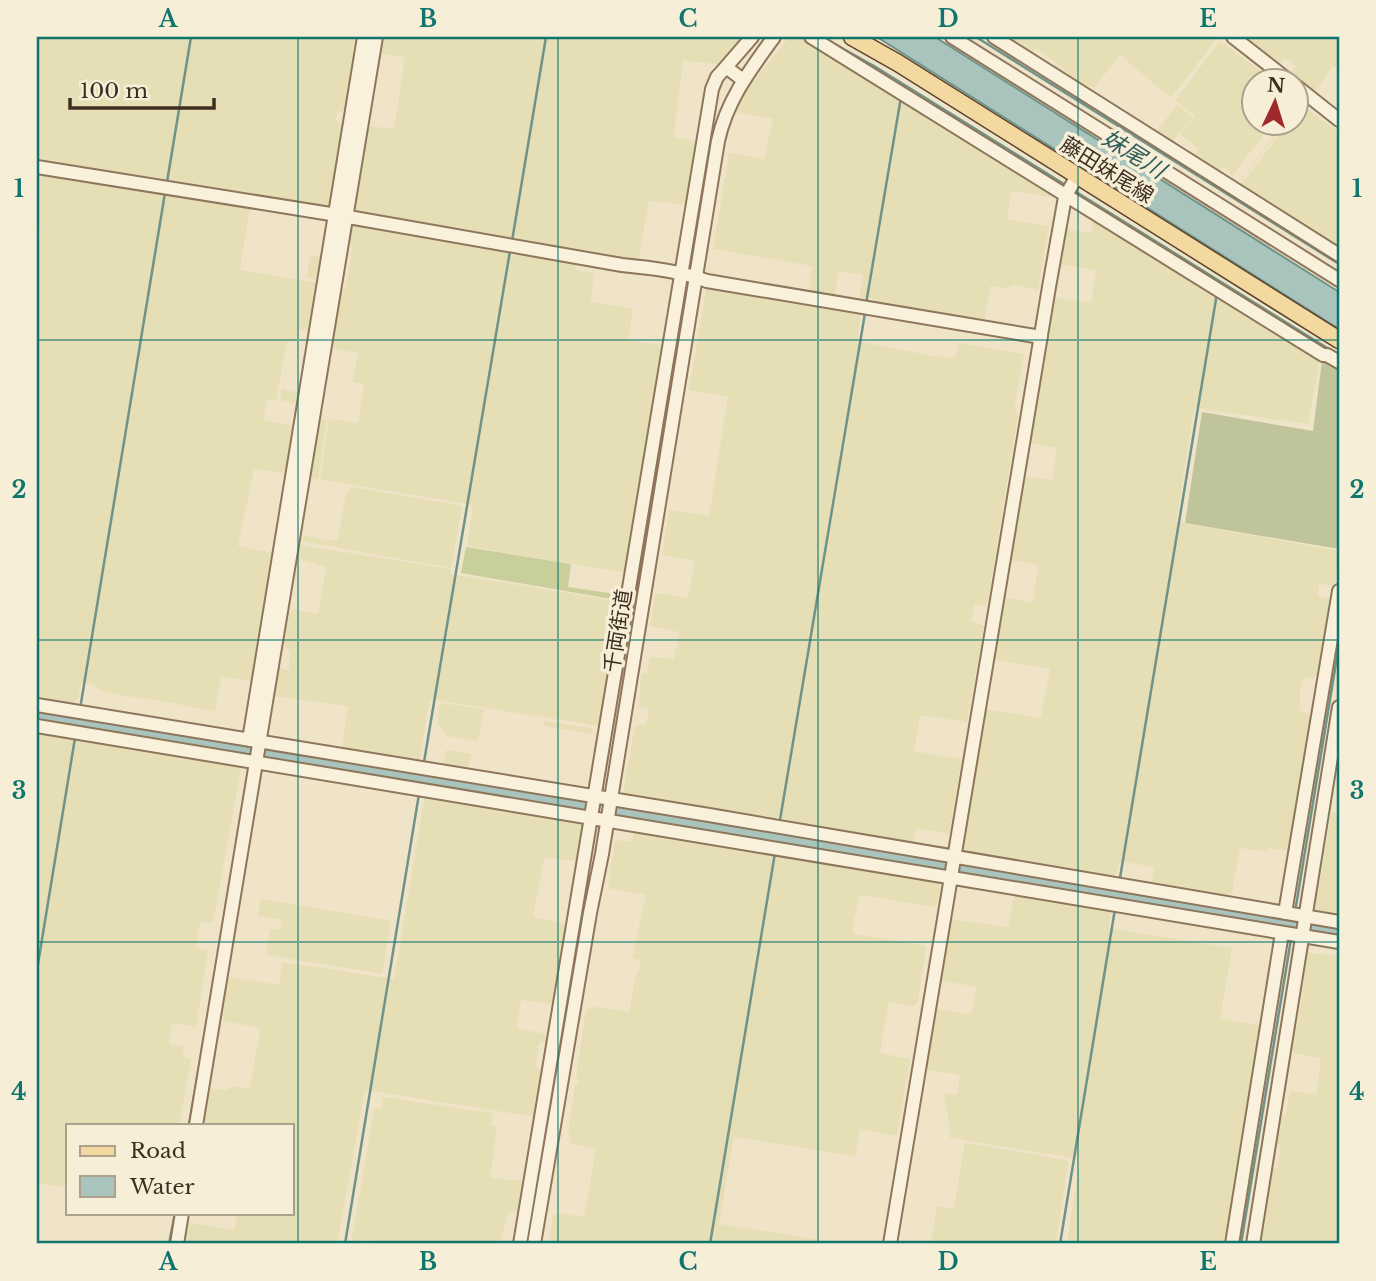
<svg xmlns="http://www.w3.org/2000/svg" width="1376" height="1281" font-family="'Libre Baskerville','Noto Sans JP',serif">
<style>
.farmland{fill:#e6deb5}
.green{fill:#c9cf9b}
.cemetery{fill:#bfc49a}
.water{fill:#a9c4bc;stroke:#6f938a;stroke-width:2}
.lines{fill:none;stroke-linecap:round;stroke-linejoin:round}
.stream{stroke:#6f938a;stroke-width:2.5}
.river{stroke:#a9c4bc;stroke-width:18}
.minor-casing{stroke:#8d765c;stroke-width:16}
.major-casing{stroke:#5b4430;stroke-width:19}
.minor{stroke:#faf1dc;stroke-width:12}
.major{stroke:#f3d9a0;stroke-width:16}
.grid{fill:none;stroke:#0f766e;stroke-width:2;stroke-opacity:0.55}
.labels{text-anchor:middle;stroke-width:7;stroke-linejoin:round;paint-order:stroke}
.street-label{font-size:21px;fill:#3d2e20;stroke:#f7eed8}
.water-label{font-size:23px;font-style:italic;fill:#2f5d5a;stroke:#f7eed8}
.neatline{fill:none;stroke:#0f766e;stroke-width:2.5}
.grid-label{font-size:23px;text-anchor:middle;font-weight:bold;fill:#0f766e}
</style>
<rect width="100%" height="100%" fill="#f0e4c8"/>
<path class="farmland" d="M37,37H359L354,42L353,53L357,55L347,109L337,114L336,119L344,128L331,209L37,163Z
M380,37H745L721,65L683,60L674,137L698,142L689,202L681,204L649,201L638,262L357,216L352,211L367,126L394,129L405,57L377,53Z
M789,37H806L1052,191L1051,197L1011,191L1007,219L1049,226L1038,290L1015,285L1006,288L990,286L984,323L877,305L874,298H859L863,275L839,271L834,298L816,295L809,291L812,266L713,249L729,153L764,159L773,119L736,112L740,101L754,80Z
M999,37H1218L1171,98L1120,55L1094,88L1083,84L1087,88L1085,91L1050,70L1055,64L1076,79L1041,51L1037,49L1031,53H1025Z
M1245,37H1339V70L1333,66L1314,93L1289,75L1296,66L1285,58L1279,65Z
M1220,41L1273,80H1254V122L1272,123L1232,176L1229,174L1230,172L1223,166L1219,172L1237,185L1280,128L1273,123H1286L1237,186L1194,155L1198,149L1180,134L1195,116L1175,100Z
M1177,105L1193,117L1170,144L1155,133Z
M1302,105L1339,132V251L1239,187L1289,123L1296,122V114Z
M37,171L250,206L240,270L320,283L313,321H310L309,331L299,329L296,343L287,341L276,400L267,399L263,420L294,426L287,468L283,473L254,469L238,546L273,553L255,675L251,681L221,676L215,712L168,702L120,695L101,691L92,684L81,683L78,697L74,704L37,698V257L41,230L37,229Z
M1093,216L1319,362L1308,424L1194,408L1176,522L1339,551L1335,586L1319,584L1318,596L1332,600L1320,675L1303,679L1300,692V710L1313,717L1291,851L1269,848L1267,852L1240,848L1232,893L1227,895H1212L1152,884L1154,867L1120,861L1115,876L961,852L983,709L1041,718L1050,669L993,659L1002,602L1007,598L1033,603L1038,565L1010,560L1023,476L1052,480L1057,448L1029,443L1053,297L1091,303L1096,270L1057,264L1063,228L1091,233Z
M353,224L494,247L496,250L517,256L521,253L576,262L575,270L594,273L591,302L633,309L628,340L666,346L627,570L622,572L467,546L473,505L320,479L329,419L358,423L364,384L353,382L358,353L331,348L339,295L346,288L352,248L347,243L350,227Z
M310,255L321,257L317,279L307,277Z
M707,285L858,311L860,317L857,341L933,356L955,358L959,343L1024,354L1015,404L1018,416L987,605H974L971,621L984,626L967,722L920,715L914,751L962,759L949,834L916,828L913,843L801,824H786V819L777,817L773,819L623,795L635,725H646L649,708L639,707L641,674L647,673L650,657L674,659L679,632L650,626L655,593L688,598L695,561L662,555L669,510L709,516L728,397L689,390Z
M282,389L301,393L299,404L280,400Z
M317,418L327,420L318,479L309,477Z
M353,487L462,506L451,568L301,541L304,536L328,540L338,539L346,493Z
M300,545L451,569V574L622,602L602,725L598,726L430,699L419,762L342,749L348,706L272,696L276,668L289,670L290,652L284,644L287,615L293,609L318,614L326,567L302,560L298,557Z
M440,703L484,709L478,741L447,736L437,723Z
M544,721L592,728L591,734L543,726Z
M37,730L238,764L241,768L213,923L200,922L196,945L198,948L208,950L196,1027L172,1023L169,1044L184,1047L183,1056L191,1060L179,1125H68V1188L37,1183V1010L39,996H37Z
M446,750L471,754L468,769L443,764Z
M425,795L587,820L580,861L544,858L533,917L569,925L554,1004L521,1000L517,1028L550,1035L549,1043L541,1042L538,1045L536,1067L544,1073L536,1117L365,1090L337,1244H183L187,1222L234,1230L237,1213H292V1125H203L208,1088L226,1090L232,1086L249,1089L261,1028L224,1021V1016H220L228,979L229,977L279,985L282,962L394,979Z
M1331,812L1339,813V916L1316,912L1313,908L1321,875Z
M634,829L941,882L936,907L860,895L853,924V934L926,946L918,1002L913,1006L889,1002L880,1053L910,1059L897,1136L860,1129L855,1156L734,1137L719,1224L845,1244H549L553,1216L556,1213L584,1217L596,1149L572,1144L568,1131L575,1085H578L579,1081L576,1077L586,1009L595,1007L629,1012L636,975L638,974L641,961L632,958L646,895L608,888L615,840L632,842Z
M1015,893L1111,909L1109,928L1232,948L1220,1018L1261,1026L1225,1244H1067L1080,1159L950,1138L948,1113L944,1097L945,1093L957,1095L960,1075L924,1069L934,1009L971,1014L977,987L938,980L949,919L1008,927Z
M261,899L391,921L382,974L266,955L270,929L280,930L282,920L258,916Z
M1307,953L1339,956V1244H1260L1266,1222L1264,1219L1271,1171L1273,1168L1278,1169L1281,1147L1275,1144L1280,1117L1286,1114L1290,1091L1316,1095L1321,1058L1293,1053L1292,1049L1301,1005Z
M383,1097L492,1113L491,1125L497,1127L490,1178L526,1181L522,1213L508,1212L501,1239L497,1244H396L361,1239L360,1244H351L374,1109H381Z
M965,1143L1067,1160L1068,1163L1056,1244H931L937,1206L954,1209Z"/>
<path class="green" d="M466,547L571,564L568,587L623,595V601L461,573Z"/>
<path class="cemetery" d="M1328,357L1339,364V549L1185,523L1202,412L1313,431L1322,361Z"/>
<path class="water" d="M877,37H935L1339,292V329Z"/>
<g class="lines">
<path class="stream" d="M822,37L874,66L1067,186
M976,37L1339,264
M167,182L191,37
M1073,190L1332,351
M512,241L546,37
M866,304L901,97
M81,703L165,193
M424,762L510,251
M780,820L865,313
M776,844L778,835
M1120,878L1217,293
M1296,906L1339,645
M37,970L75,738
M189,1125L219,950
M169,1244L175,1213
M345,1244L419,794
M710,1244L775,853
M1060,1244L1115,909
M1241,1244L1291,939"/>
<path class="river" d="M37,719L578,806
M621,813L1339,934"/>
<g class="minor-casing">
<path id="minor" d="M811,37L1323,355H1327L1339,362
M952,37L1339,280
M994,37L1339,255
M1233,37L1288,80
M726,67L752,37
M1296,86L1339,120
M37,167L337,215L622,265C651,268 680,271 707,281L1041,337
M37,705L709,815L1339,922
M37,726L1339,942
M249,740L364,37
M1285,913L1339,591
M196,1125L376,37
M177,1244L182,1213
M520,1244L712,89L717,77L726,67L743,80
M534,1244L590,913L602,854L718,141C727,100 750,70 774,37
M890,1244L1049,287L1065,197L1077,176
M1232,1244L1282,933
M1253,1244L1339,707"/>
</g>
<g class="major-casing">
<path id="major" d="M852,37L898,63L1339,340"/>
</g>
<use href="#minor" class="minor"/>
<use href="#major" class="major"/>
</g>
<path class="grid" d="M298,37V1244M558,37V1244M818,37V1244M1078,37V1244M37,340H1339M37,640H1339M37,942H1339"/>
<g class="labels">
<g class="street-label">
<text transform="translate(1107 170) rotate(32)" y="7">藤田妹尾線</text>
<text transform="translate(618 631) rotate(-81)" y="7">千両街道</text>
</g>
<g class="water-label">
<text transform="translate(1134 154) rotate(32)" y="8">妹尾川</text>
</g>
</g>
<rect width="1376" height="1281" fill="none" stroke="#f7eed8" stroke-width="77"/>
<rect x="66" y="1124" width="228" height="91" fill="#f7eed8" stroke="#ada18e" stroke-width="2"/>
<rect x="80" y="1146" width="35" height="10" fill="#f3d9a0" stroke="#ada18e" stroke-width="2"/>
<text x="130" y="1158" font-size="21" fill="#3d2e20">Road</text>
<rect x="80" y="1176" width="35" height="21" fill="#a9c4bc" stroke="#ada18e" stroke-width="2"/>
<text x="130" y="1194" font-size="21" fill="#3d2e20">Water</text>
<g transform="translate(1275 102) rotate(4)"><circle r="33" fill="#f7eed8" stroke="#ada18e" stroke-width="2"/>
<path d="M0-5L12 26L0 18L-12 26Z" fill="#9e2a2b"/>
<text y="-10" font-size="19" font-weight="bold" text-anchor="middle" fill="#3d2e20">N</text>
</g>
<path d="M70 98v10h144v-10" fill="none" stroke="#3d2e20" stroke-width="3.5"/>
<text x="80" y="98" font-size="21" fill="#3d2e20" stroke="#f7eed8" stroke-width="5" paint-order="stroke">100 m</text>
<rect x="38" y="38" width="1300" height="1204" class="neatline"/>
<g class="grid-label">
<text x="168" y="27">A</text>
<text x="428" y="27">B</text>
<text x="688" y="27">C</text>
<text x="948" y="27">D</text>
<text x="1208" y="27">E</text>
<text x="19" y="197">1</text>
<text x="1357" y="197">1</text>
<text x="19" y="498">2</text>
<text x="1357" y="498">2</text>
<text x="19" y="799">3</text>
<text x="1357" y="799">3</text>
<text x="19" y="1100">4</text>
<text x="1357" y="1100">4</text>
<text x="168" y="1270">A</text>
<text x="428" y="1270">B</text>
<text x="688" y="1270">C</text>
<text x="948" y="1270">D</text>
<text x="1208" y="1270">E</text>
</g>
</svg>
